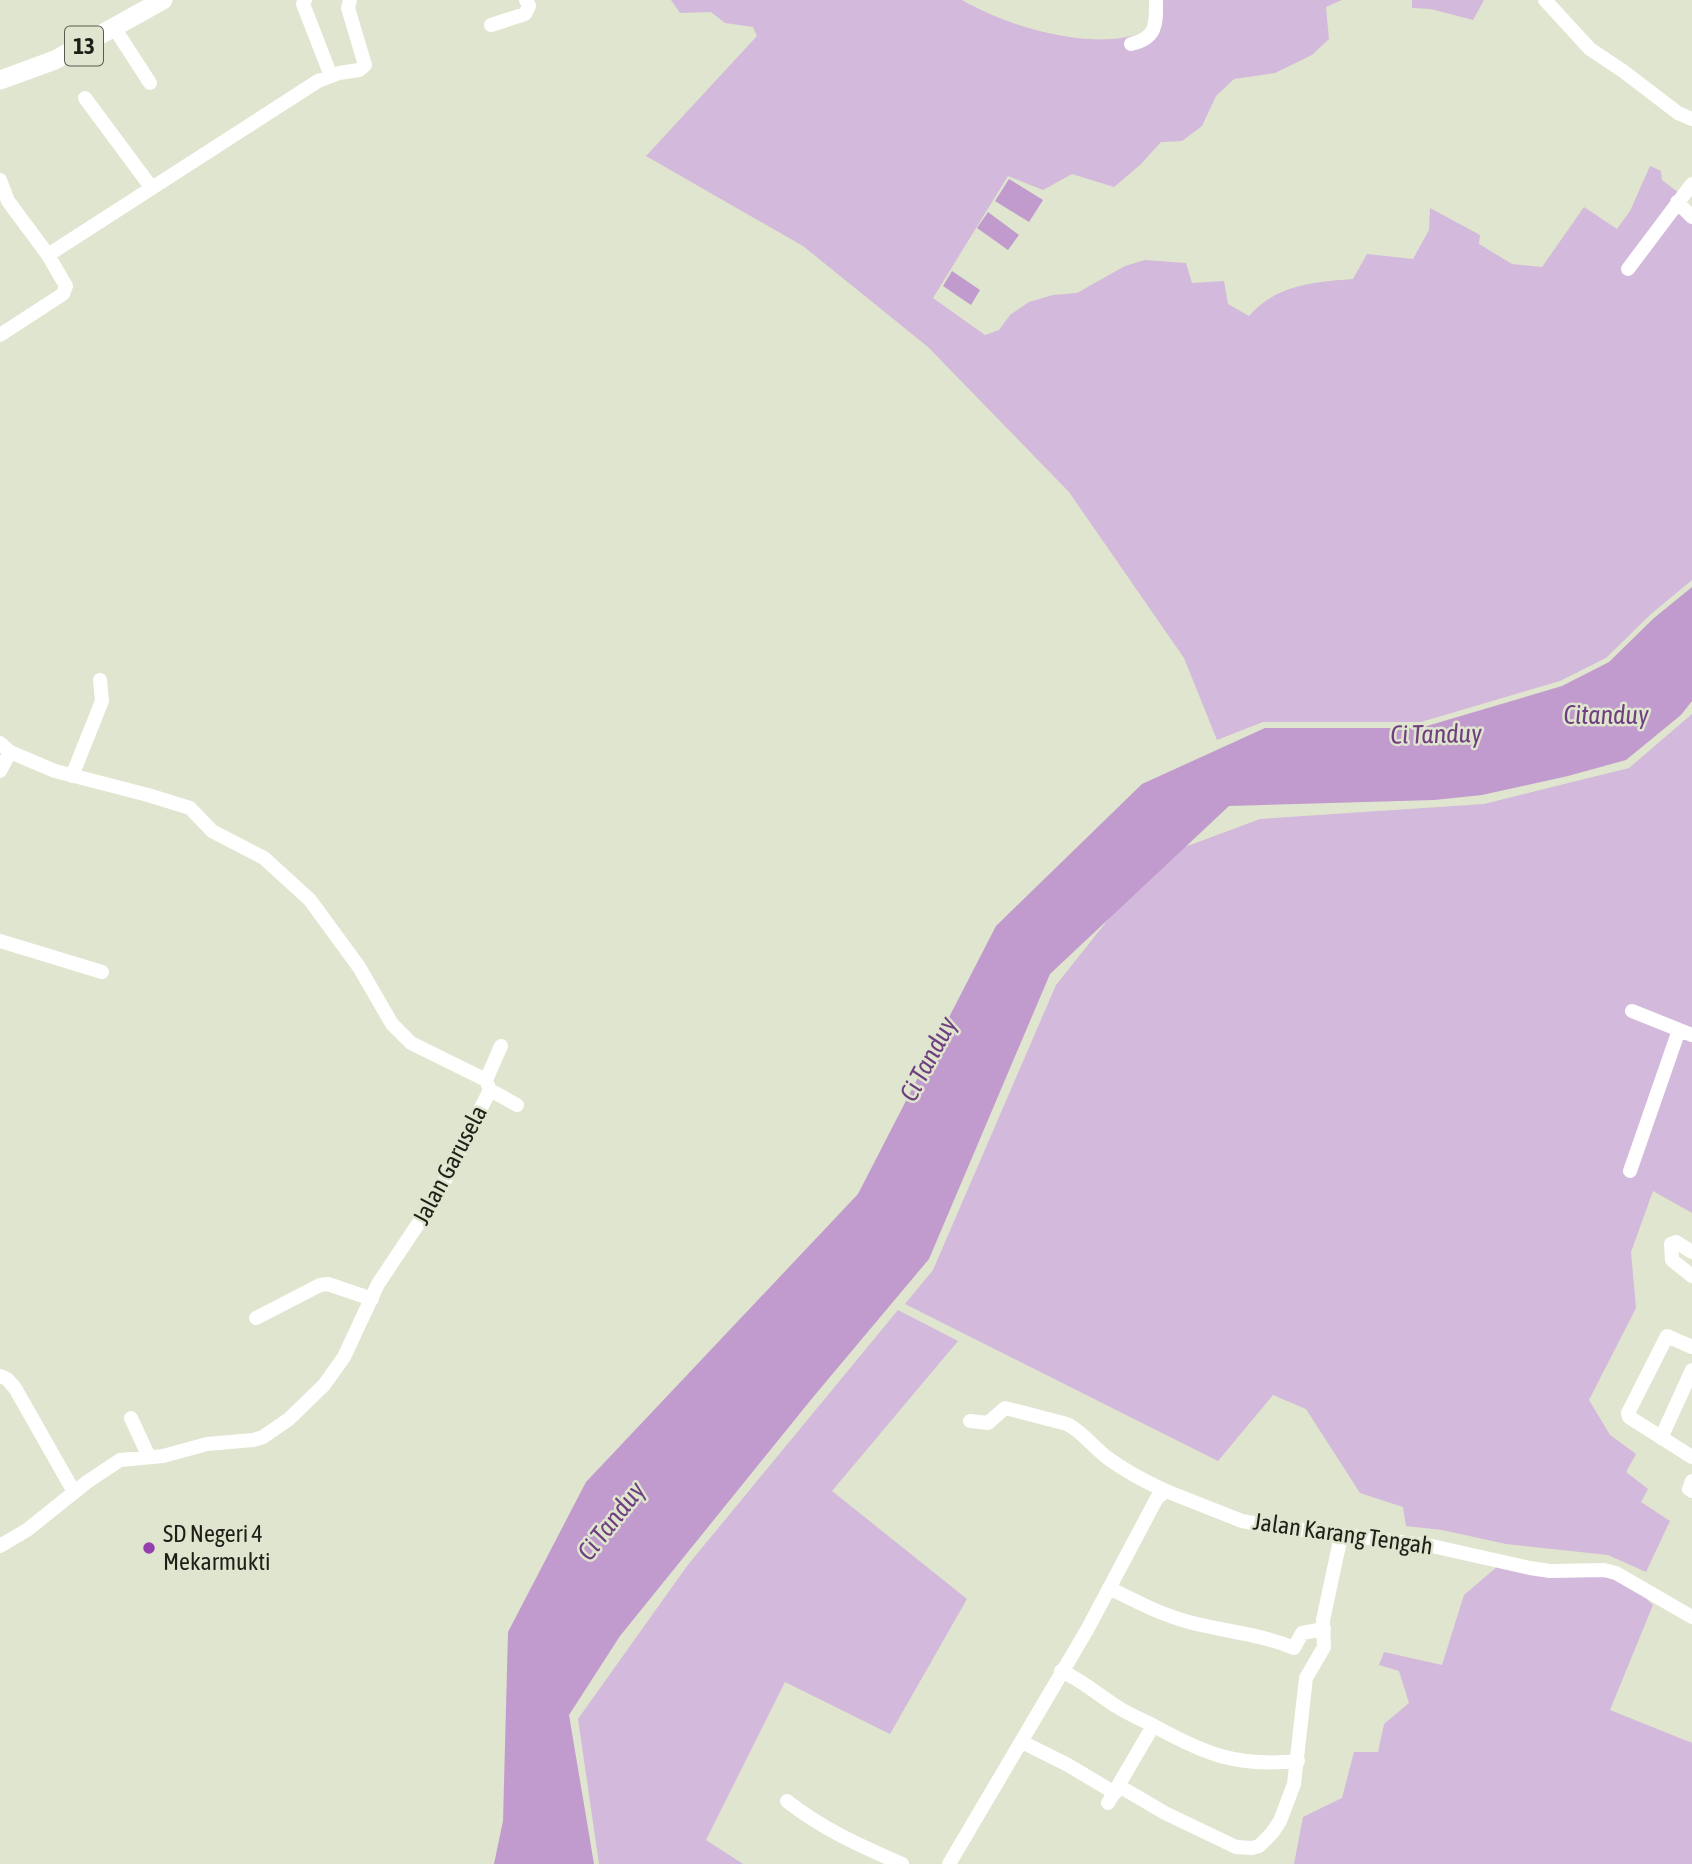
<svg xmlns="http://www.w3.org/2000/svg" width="1692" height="1864" font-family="'Asap Condensed',sans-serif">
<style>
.green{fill:#d3b9db}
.water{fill:#c19bcd}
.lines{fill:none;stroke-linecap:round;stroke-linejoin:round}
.minor{stroke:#fff;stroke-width:14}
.highway{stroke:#fff;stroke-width:19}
.poi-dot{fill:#933fad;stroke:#dfe5ce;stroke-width:2.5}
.labels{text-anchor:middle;stroke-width:5;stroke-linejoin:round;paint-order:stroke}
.shield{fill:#dfe5ce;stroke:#585b4f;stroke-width:2}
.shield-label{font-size:23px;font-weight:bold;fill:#1e2018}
.street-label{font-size:24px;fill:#1e2018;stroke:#dfe5ce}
.poi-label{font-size:24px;fill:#1e2018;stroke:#dfe5ce;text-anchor:start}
.water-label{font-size:26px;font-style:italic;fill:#6f3f7f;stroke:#dfe5ce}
</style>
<rect width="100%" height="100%" fill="#dfe5ce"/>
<path class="green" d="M671,0H962C1011,28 1091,52 1146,32L1161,0H1342L1326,7L1329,39L1312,55L1275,73L1234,79L1216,96L1202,126L1182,141L1161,142L1140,165L1114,187L1072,174L1043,190L1008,176L933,298L985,335L999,330L1010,315L1029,302L1053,295L1077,293L1125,266L1145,260L1186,263L1192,283L1224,281L1228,304L1249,316C1276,285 1313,282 1353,279L1367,254L1413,259L1429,230L1430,208L1480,235L1479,244L1512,264L1542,267L1584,207L1617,229L1630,211L1650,166L1661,171L1662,180L1679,193L1692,221V580L1651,614L1606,658L1560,681L1421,722H1263L1217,740L1184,658L1069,492L928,347L803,246L646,156L757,36L753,27L725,23L711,12L680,13Z
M1412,0H1484L1473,20L1431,9L1412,8Z
M1692,714V1213L1653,1191L1631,1252L1636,1308L1589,1400L1610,1435L1636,1454L1626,1472L1648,1489L1641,1502L1670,1521L1646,1572L1608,1555L1506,1544L1442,1530L1406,1526L1403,1507L1360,1493L1306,1409L1273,1395L1218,1461L905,1304L933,1270L1056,985L1158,857L1260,819L1484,804L1629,768Z
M898,1310L958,1341L832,1491L967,1599L890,1734L785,1682L706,1840L743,1864H599L578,1719L687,1566Z
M1499,1565L1599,1574L1636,1589L1653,1605L1610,1710L1692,1743V1864H1294L1303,1817L1342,1798L1354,1752H1378L1384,1724L1409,1703L1399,1671L1379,1665L1384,1652L1442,1665L1464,1595Z"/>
<path class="water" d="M1009,179L1043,200L1029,222L995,201Z
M988,212L1019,235L1008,250L977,228Z
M952,271L980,290L971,305L943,286Z
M1692,587V701L1681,715L1626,760L1568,776L1482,795L1434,800L1229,806L1050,974L929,1259L814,1396L620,1636L569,1715L594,1864H494L503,1821L508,1632L586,1482L858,1194L996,926L1142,784L1265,728H1420L1562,686L1609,662L1654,618Z"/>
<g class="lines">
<path class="minor" d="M305,0L303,4L331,76
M1545,0L1590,49L1623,71L1678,113L1692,119
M491,25L525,14L529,6L526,0
M115,29L150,83
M1131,44C1158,38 1156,23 1156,0
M85,98L151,187
M0,180L8,201L48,255
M1677,202L1692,217
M1628,269L1692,184
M0,335L63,294L66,286L48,255L318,81L339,73L359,70L365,65L348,8L350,0
M0,743L10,752L55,771L148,795L190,808L212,831L264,858L310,900L359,967L392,1024L411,1043L486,1080L490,1090L438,1194L378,1284L344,1357L324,1385L289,1419L263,1437L253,1440L207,1444L163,1456L120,1460L87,1482L27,1530L0,1546
M0,771L10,752
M72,776L102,701L100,680
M0,941L102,972
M1632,1011L1692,1035
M486,1080L501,1046
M490,1090L517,1105
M1630,1171L1679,1030
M1692,1252L1676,1242L1671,1244L1672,1260L1692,1276
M256,1318L320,1285L328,1284L372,1299
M1692,1347L1667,1336L1628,1413L1629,1417L1692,1457
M0,1376L7,1379L15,1388L74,1492
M131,1418L149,1457
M970,1421L988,1423L1005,1408L1067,1424C1083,1432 1094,1448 1109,1459C1127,1472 1146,1482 1166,1491
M1661,1438L1692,1370
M1692,1481L1689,1489L1692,1491
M1109,1588C1135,1601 1160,1614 1189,1622C1226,1632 1257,1633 1294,1648L1302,1633L1324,1629
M1061,1671C1082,1680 1097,1694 1116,1706C1128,1714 1141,1719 1154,1726C1207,1755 1237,1767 1298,1761
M1022,1742L1068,1765L1115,1793
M1119,1786L1165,1813L1236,1847L1252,1848L1259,1846L1272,1833L1280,1821L1294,1784L1306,1678L1324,1647L1323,1620L1341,1536
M787,1801C822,1829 861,1846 902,1864
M1108,1803L1153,1726
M949,1864L1087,1630L1157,1498L1166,1491L1242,1521L1264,1525L1432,1546L1530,1568L1550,1571L1604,1570L1616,1573L1692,1617"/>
<path class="highway" d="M0,80L55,60L163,0"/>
</g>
<circle class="poi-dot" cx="149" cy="1548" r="7"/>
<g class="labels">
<rect class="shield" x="65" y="26.5" width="38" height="39" rx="5"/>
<g class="shield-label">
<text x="84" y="54">13</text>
</g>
<g class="street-label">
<text transform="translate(450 1165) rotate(-62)" y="8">Jalan Garusela</text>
<text transform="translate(1343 1534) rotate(8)" y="8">Jalan Karang Tengah</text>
</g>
<g class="poi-label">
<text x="163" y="1542">SD Negeri 4<tspan x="163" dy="28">Mekarmukti</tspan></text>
</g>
<g class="water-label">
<text x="1606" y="724">Citanduy</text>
<text transform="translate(1436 734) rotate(-1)" y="9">Ci Tanduy</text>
<text transform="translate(928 1059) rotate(-62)" y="9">Ci Tanduy</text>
<text transform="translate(611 1521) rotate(-52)" y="9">Ci Tanduy</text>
</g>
</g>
</svg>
